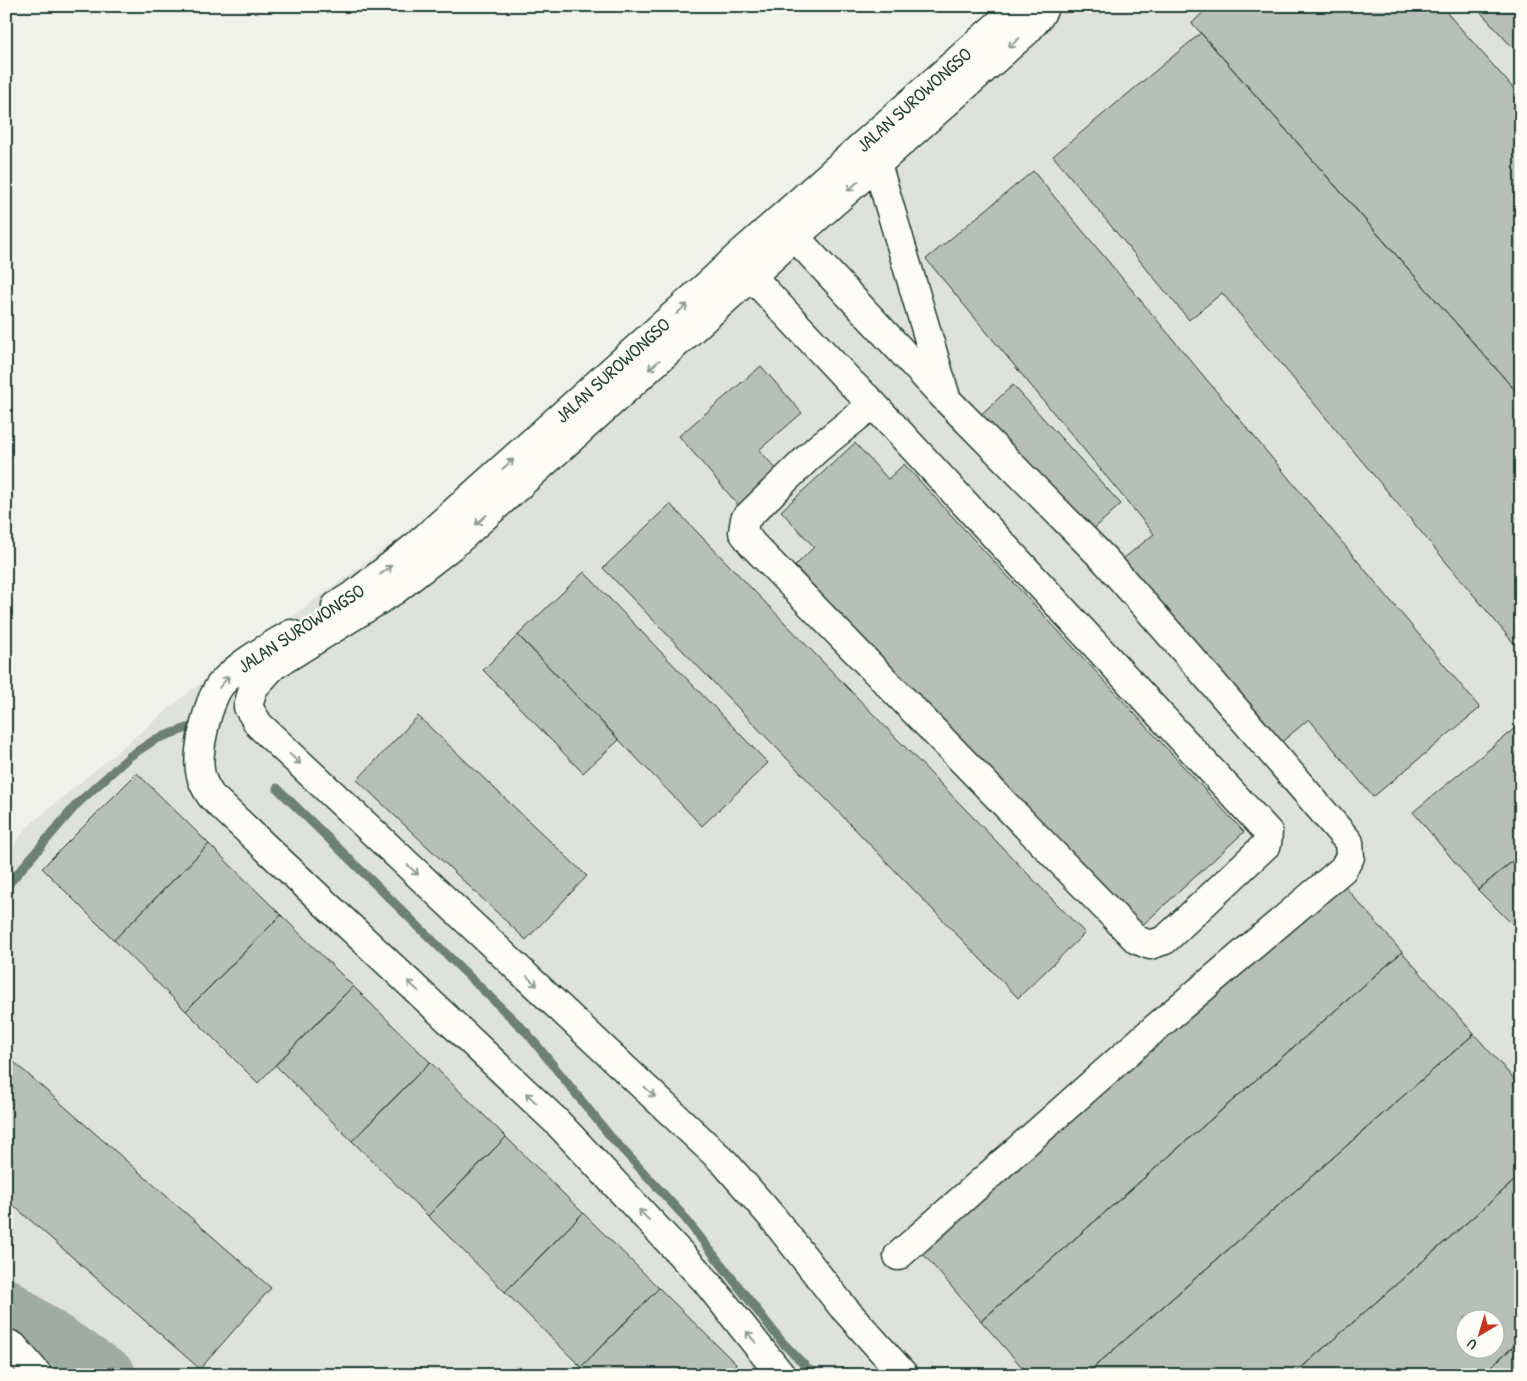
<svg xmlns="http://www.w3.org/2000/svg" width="1527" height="1381" font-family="'Patrick Hand',sans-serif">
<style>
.built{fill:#dfe2dc;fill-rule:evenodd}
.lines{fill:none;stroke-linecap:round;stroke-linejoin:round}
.stream{stroke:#6c8077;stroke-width:9}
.river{stroke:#9faca4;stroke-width:50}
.building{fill:#b6bfb8;stroke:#1f3d34;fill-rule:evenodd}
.minor-casing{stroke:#1f3d34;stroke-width:31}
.minor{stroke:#fdfcf7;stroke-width:28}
.oneway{stroke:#8e9c96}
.labels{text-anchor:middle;stroke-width:5;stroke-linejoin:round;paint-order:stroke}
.street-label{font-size:19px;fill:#1f3d34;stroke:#fdfcf7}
</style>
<rect width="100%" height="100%" fill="#f0f1eb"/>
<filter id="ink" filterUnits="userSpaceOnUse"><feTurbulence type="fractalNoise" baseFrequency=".02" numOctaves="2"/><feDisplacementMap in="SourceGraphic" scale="10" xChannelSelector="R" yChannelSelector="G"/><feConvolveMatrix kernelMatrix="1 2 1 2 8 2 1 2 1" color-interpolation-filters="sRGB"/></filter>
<g filter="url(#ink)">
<path class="built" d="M997,6H1521V1375H6V855L28,826L189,692L493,469L991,22ZM1464,1318H1494V1348H1464Z"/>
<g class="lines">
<path class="stream" d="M277,788L527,1033L610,1136L681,1213L782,1342L814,1375
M6,887L77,804L130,756L156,739L193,726"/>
<path class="river" d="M6,1303L45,1331L111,1375"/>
</g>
<path class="building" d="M1210,6H1441L1521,97V397L1192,23Z
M1475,6H1521V57Z
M1201,33L1521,397V652L1222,293L1189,320L1053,156Z
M1033,171L1480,708L1373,797L1309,719L1278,745L1123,559L1154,534L926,259Z
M761,366L802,413L759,450L779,472L739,506L679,436Z
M1013,385L1121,504L1086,536L978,417Z
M855,443L888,479L904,464L1244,832L1134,933L795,566L814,547L781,511Z
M670,504L1085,933L1018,998L603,568Z
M584,572L768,763L702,826L518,635Z
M518,635L619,740L583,773L483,670Z
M418,716L587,876L526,940L357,780Z
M1521,723V854L1478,890L1413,812Z
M137,773L209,844L114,940L42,868Z
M209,844L281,915L186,1011L114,940Z
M1521,854V933L1478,890Z
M1339,880L1402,952L981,1321L918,1248Z
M281,915L353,986L258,1083L186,1011Z
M1402,952L1474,1034L1085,1375H1029L981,1321Z
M353,986L430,1062L352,1141L275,1065Z
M1474,1034L1521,1087V1175L1293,1375H1085Z
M6,1055L271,1288L200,1369L6,1199Z
M430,1062L506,1137L428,1216L352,1141Z
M506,1137L583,1213L505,1292L428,1216Z
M1521,1175V1340L1481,1375H1293ZM1464,1318H1494V1348H1464Z
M583,1213L659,1288L581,1367L505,1292Z
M659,1288L736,1364L725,1375H589L581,1367Z
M1521,1340V1375H1481Z"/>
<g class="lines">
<g class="minor-casing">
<g id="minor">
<path d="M877,164L945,394"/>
<path d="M795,237L947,400L1105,560L1211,681L1349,842L1350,857L1343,869L1146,1036L898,1256"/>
<path d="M740,264L852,384L873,404L1268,832L1267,844L1165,940L1150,945L1137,940L752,544L743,532L745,519L817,449L873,404"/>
<path id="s1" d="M336,606L358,592L416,546L714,279L736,258L1012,12L1023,6"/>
<path d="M291,634C266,649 241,662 222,683C208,698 195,756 201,775C202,782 207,790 211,796L557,1122L706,1281L781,1375"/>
<path d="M6,1343L13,1346L38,1375"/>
<path d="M904,1375L842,1306L773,1218L725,1163L259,725L248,707L253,688L273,666L395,590L454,544L795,237L1027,31L1039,17L1045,6"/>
</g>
</g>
<use href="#minor" class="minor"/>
</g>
<defs><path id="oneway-shaft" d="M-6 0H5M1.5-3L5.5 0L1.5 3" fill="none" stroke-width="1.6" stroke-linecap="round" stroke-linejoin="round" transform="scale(1.25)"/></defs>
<g class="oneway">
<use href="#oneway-shaft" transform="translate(1014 43) rotate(139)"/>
<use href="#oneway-shaft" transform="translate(853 186) rotate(138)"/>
<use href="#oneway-shaft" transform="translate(682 309) rotate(-42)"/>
<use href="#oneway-shaft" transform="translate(654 365) rotate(138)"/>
<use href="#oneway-shaft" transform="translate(508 464) rotate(-42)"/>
<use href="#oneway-shaft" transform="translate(481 520) rotate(138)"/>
<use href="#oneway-shaft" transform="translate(386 570) rotate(-38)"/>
<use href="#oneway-shaft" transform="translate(224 682) rotate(-49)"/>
<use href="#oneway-shaft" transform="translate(295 759) rotate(43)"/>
<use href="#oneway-shaft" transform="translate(413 870) rotate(43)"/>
<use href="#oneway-shaft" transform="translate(532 981) rotate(43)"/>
<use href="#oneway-shaft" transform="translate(413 986) rotate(-137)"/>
<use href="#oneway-shaft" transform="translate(650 1092) rotate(43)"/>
<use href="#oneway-shaft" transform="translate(531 1098) rotate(-137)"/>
<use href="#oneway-shaft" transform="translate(644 1215) rotate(-133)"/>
<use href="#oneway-shaft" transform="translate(751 1337) rotate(-129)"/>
</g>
</g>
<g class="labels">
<g class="street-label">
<text dy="7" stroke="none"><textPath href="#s1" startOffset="769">JALAN SUROWONGSO</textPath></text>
<text dy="7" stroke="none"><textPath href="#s1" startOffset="364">JALAN SUROWONGSO</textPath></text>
<text transform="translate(301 628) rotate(-33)" y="7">JALAN SUROWONGSO</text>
</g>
</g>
<rect width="1527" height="1381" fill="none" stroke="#fdfcf7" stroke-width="25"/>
<rect x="12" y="12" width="1502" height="1356" fill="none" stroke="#1f3d34" stroke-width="2" filter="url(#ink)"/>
<g transform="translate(1480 1334) rotate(218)"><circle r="24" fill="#fdfcf7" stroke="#a4b0a9"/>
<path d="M0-4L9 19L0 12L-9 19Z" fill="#c8321e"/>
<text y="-8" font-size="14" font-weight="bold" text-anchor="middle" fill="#1f3d34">U</text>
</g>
</svg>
